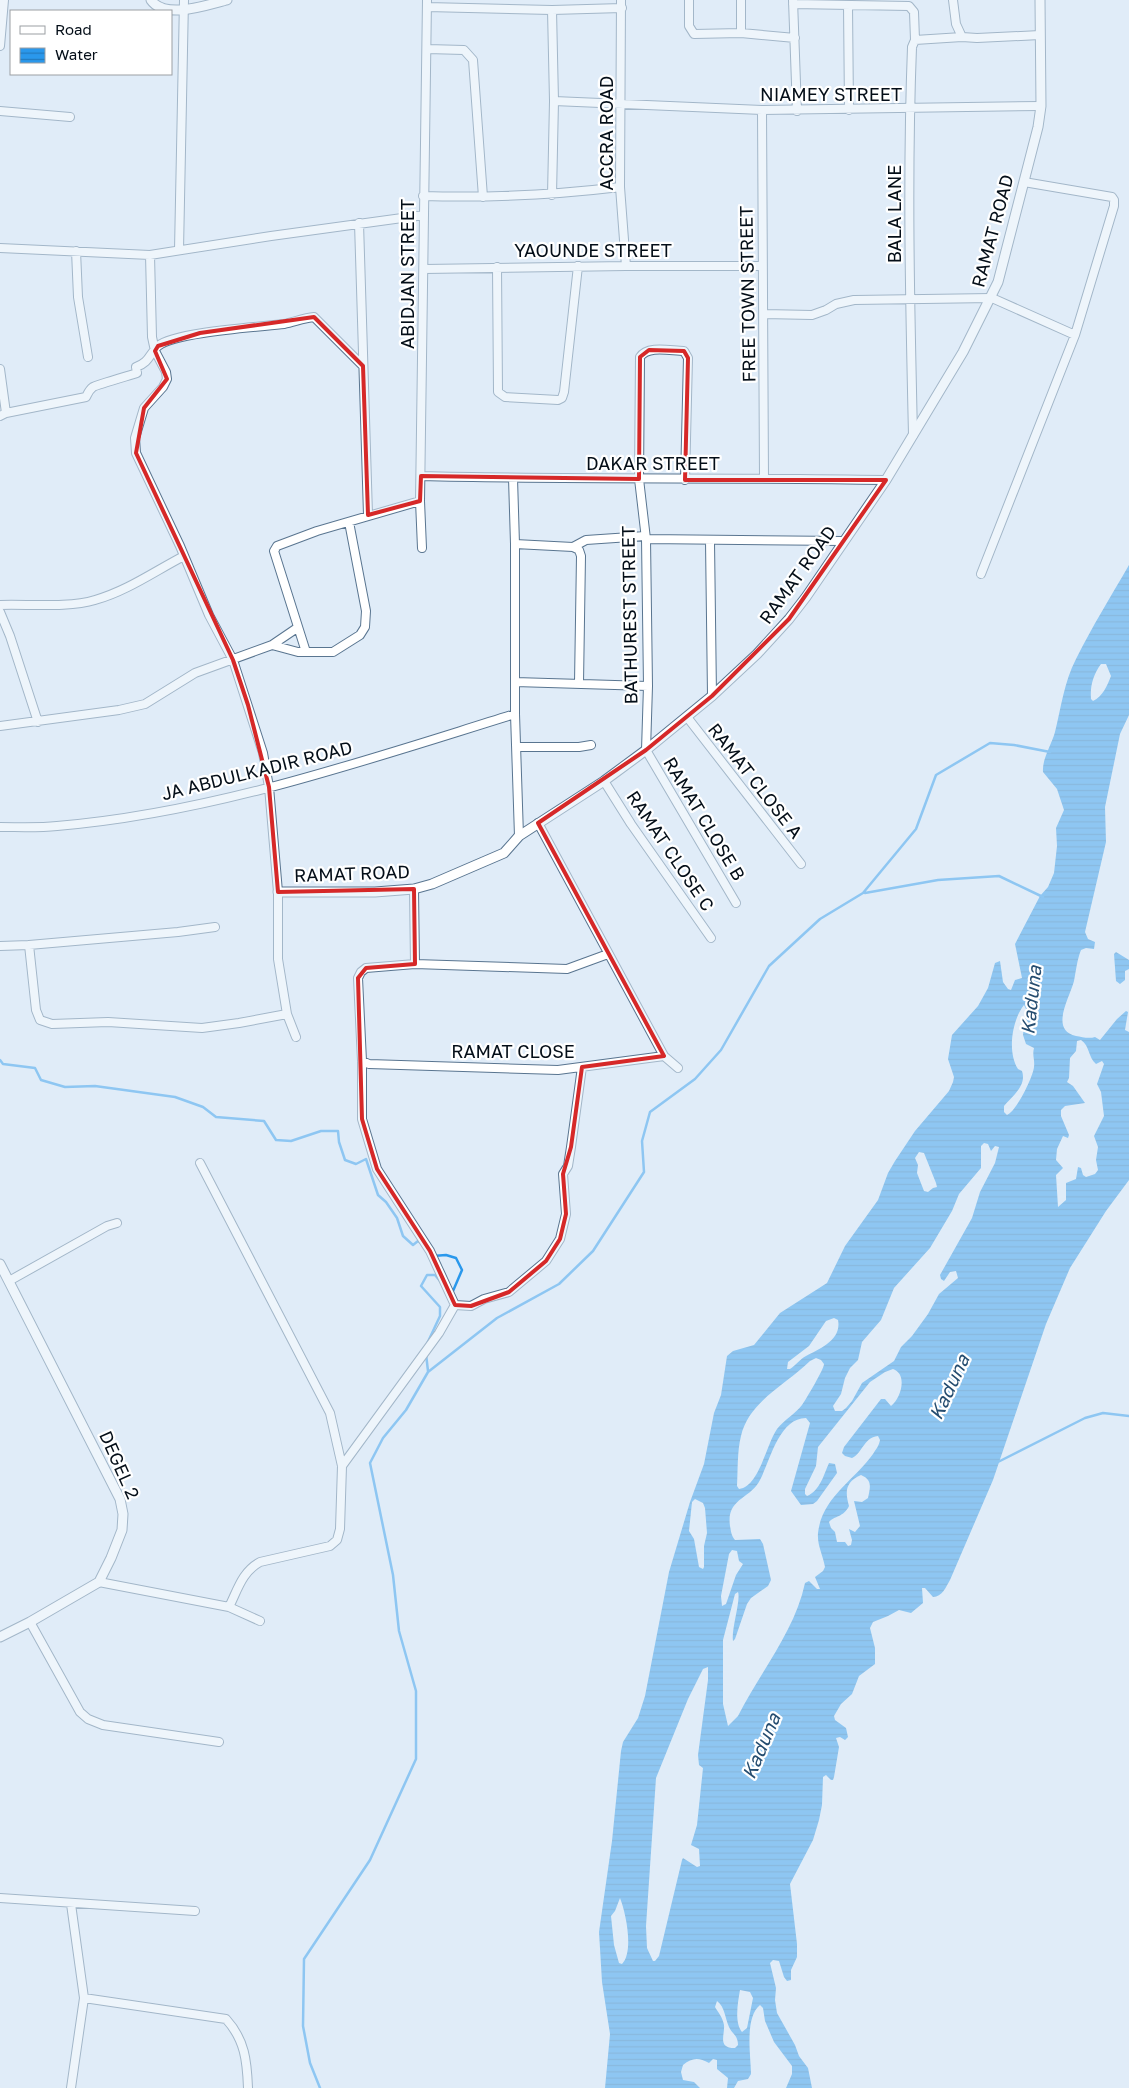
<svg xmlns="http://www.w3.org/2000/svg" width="1129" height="2088" font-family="'Golos Text',sans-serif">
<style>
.water{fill:url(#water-rules);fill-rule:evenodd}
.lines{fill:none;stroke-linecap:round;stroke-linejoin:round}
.stream{stroke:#2a98ec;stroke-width:2.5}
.minor-casing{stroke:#597590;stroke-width:10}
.tertiary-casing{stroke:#597590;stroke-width:11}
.minor{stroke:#fff;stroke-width:8}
.tertiary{stroke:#fff;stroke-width:9}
.marked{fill:none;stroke:#d62828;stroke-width:4;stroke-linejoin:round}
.labels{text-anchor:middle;stroke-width:4.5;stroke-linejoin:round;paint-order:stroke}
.street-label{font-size:18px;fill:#040e18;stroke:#fff}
.water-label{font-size:19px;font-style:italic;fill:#254d70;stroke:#fff}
</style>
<defs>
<pattern id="water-rules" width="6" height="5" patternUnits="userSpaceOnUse" patternTransform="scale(1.25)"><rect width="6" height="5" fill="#2a98ec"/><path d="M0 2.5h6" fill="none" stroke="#227abe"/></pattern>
</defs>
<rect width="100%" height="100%" fill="#e0ecf8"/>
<path class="water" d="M1129,565V715L1120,734L1105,807L1106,842L1085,932L1088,939L1095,942L1094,949L1086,948L1081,950C1077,960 1076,971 1074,981C1070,997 1049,1030 1076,1036C1082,1037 1089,1039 1095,1037L1100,1040L1117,1019L1126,1011L1128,1012L1125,1030L1129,1032V1180L1106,1211L1070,1268L1046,1324L993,1480L950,1580C946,1587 942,1597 933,1597L925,1588H922L923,1603L911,1613L899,1610L888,1616L873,1622L870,1628L875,1648V1664L859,1676L852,1694L841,1704L834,1716L835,1720L846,1728L848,1737L845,1740L840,1737L836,1738L839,1747L834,1777L833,1780H831L826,1775L823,1777L822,1805L819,1820L813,1840L790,1884L797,1944V1957L791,1970V1980L787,1981L784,1977L779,1961L773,1960L770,1963L776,1988L775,2000L777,2013L795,2045L799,2056L808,2068L812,2088H786L792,2074V2066L774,2042L765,2021L763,2008L760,2005C744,2018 751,2057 751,2074L748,2079L738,2081L734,2088H727L728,2078L717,2069V2060L713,2059L709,2063C698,2057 692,2058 683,2065L681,2072L683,2080L694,2082L700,2088H605L610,2034L602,1982L599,1932L612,1841L621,1751L623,1742L638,1718L645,1696L669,1572L690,1502L704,1464L714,1413L721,1395L727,1356L733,1351L754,1345L780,1313L827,1283L845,1246L878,1200L888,1173L895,1161L915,1131L949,1091L953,1082L954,1077L948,1059L952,1035L978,1006L988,988L995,963L1000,961L1003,982L1008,989L1011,990L1015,980L1022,978L1015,944L1040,896L1048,887L1054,873L1057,846L1056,828L1064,810L1057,789L1043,772C1042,759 1051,746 1055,732C1061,708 1064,682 1076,659C1092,627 1111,596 1129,565ZM1101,664H1106L1111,676C1107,686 1103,696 1093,701L1091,699C1090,686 1093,675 1101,664ZM1024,1005L1026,1009L1023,1035L1026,1044L1034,1048C1032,1055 1035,1060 1034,1067C1033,1077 1016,1112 1007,1115L1004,1112V1106C1012,1096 1027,1086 1022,1071L1018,1069C1007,1052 1012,1020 1024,1005ZM1081,1040C1090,1046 1088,1057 1096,1064L1102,1061L1104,1064L1097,1084L1101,1092L1104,1116L1094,1136L1098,1147L1096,1160L1098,1170L1095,1174L1086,1177L1083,1175L1081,1168L1078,1167L1076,1179L1066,1183V1200L1058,1207L1056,1175L1063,1168L1056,1160L1057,1149L1063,1136L1068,1138L1069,1135L1061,1116V1110L1065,1106L1085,1103L1073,1086L1067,1082L1069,1078L1070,1058L1076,1051L1077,1041ZM984,1143L988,1144L991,1151L995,1146L999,1147L995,1163L980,1192L972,1218L940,1275L941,1279L944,1281L950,1272L956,1271L958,1278L939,1294L928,1314L912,1336L901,1347L894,1361L862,1383L852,1401L846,1408L842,1411H835L833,1406L841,1394L845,1378L850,1368L858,1360L862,1342L881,1320L894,1288L930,1248L952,1211L959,1194L981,1168V1146ZM919,1152L924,1153L936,1183L937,1187L933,1188L928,1192L924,1191L917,1173L918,1165L915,1158ZM834,1318L838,1320C842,1340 819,1349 806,1356C800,1359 796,1365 790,1369H787L788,1362L809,1346L826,1321ZM816,1358L821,1360L824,1364C824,1369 806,1399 802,1405C795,1414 784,1420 777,1429C766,1445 759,1487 739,1489L737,1486C738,1470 737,1452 741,1436C749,1401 787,1384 810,1361ZM893,1369C908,1374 901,1399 891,1406L885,1399H881L844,1447L842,1453L845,1456L852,1458C863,1453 863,1438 878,1436L880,1440C879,1446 876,1449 873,1454C854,1481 822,1497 818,1533C817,1545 823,1555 825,1567L823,1571L815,1577L820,1589H817L809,1581L805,1583C795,1631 760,1672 738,1716L728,1726L723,1704V1640L735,1594L738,1592C741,1600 731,1630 733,1641L735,1639L747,1604L751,1598L768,1586L771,1580L763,1544L760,1539L735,1540C731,1535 731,1531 730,1526C726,1498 751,1499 760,1480C770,1461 779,1418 806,1418L810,1423L791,1491L801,1505L813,1504L817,1501L837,1473L835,1464L829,1463C824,1474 820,1491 807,1496L805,1494V1489L816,1466L818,1447L870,1382L885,1372ZM861,1475C873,1480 870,1488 868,1498L862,1502L854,1501L860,1526L855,1532L849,1529L852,1540L851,1545L848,1546L845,1542H837L835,1532L831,1528L829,1522C834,1516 844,1517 849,1506C845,1492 845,1482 861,1475ZM695,1499L703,1503L705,1508L707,1533L704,1546V1567L703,1569L699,1567L694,1539L689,1531L692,1502ZM732,1550L737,1551L739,1561L743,1564L736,1575L726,1604L722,1606L721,1596L729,1554ZM708,1667V1680L698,1755L699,1765L703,1768L697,1825L691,1845L699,1849L700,1866L697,1867L683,1858L682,1860L659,1956L655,1961H653L647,1948L646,1926L656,1778L688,1699L703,1669ZM620,1898C626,1913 634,1952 622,1964L619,1963L614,1945L611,1916L615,1911ZM740,1990L750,1992L753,1998L747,2028L742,2032C734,2022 738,2002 740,1990ZM717,2001C725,2007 725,2018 729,2027C732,2034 738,2035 738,2045L735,2048C717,2048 725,2035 724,2025C723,2018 718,2012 715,2007Z
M1116,952L1129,960V969L1125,971V980L1120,984L1116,981L1114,954Z"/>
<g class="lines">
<path class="stream" d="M865,893L938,880L999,876L1043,897
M0,1060L3,1064L35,1068L41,1080L65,1087L95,1086L175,1097L203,1107L216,1117L264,1121L276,1140L291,1141L321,1131H338L339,1142L345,1160L356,1164L366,1159L378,1195L386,1202L397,1218L403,1236L413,1245L418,1241L422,1244
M433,1256L446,1255L456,1258L462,1270L453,1291L451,1289
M426,1346L440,1316V1307L421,1286L427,1275H435L440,1281
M426,1354L428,1371
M996,1463L1085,1418L1103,1413L1129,1416
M320,2088L310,2063L303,2026L304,1959L370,1860L416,1759V1691L399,1631L393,1575L370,1463L383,1438L406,1410L428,1372L497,1318L559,1284L593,1251L644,1172L642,1141L650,1112L695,1079L721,1050L769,966L820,919L863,893L916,829L936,775L990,743L1014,745L1050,752"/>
<g class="minor-casing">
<path id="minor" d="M621,0L620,187L626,266
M689,0V26L694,34L741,33L795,38
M793,0L797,111
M953,0L956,24L962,37L977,38L1040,35
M793,4L909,6L914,12L915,40
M848,5L849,110
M427,7L552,10L622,8
M552,10L554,101L552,195
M741,33V0
M0,46L4,0
M427,49L464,50L473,60L483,197
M554,101L762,110L1041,106
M762,110L764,478
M0,111L70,117
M423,196C490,198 554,195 620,187
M359,223L368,515
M0,248L150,255L271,236L424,215
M179,250L184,0
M76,251L78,297L88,357
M150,255L152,337L155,351L166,372L167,379L163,387L144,408L135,438L136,453L180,546L209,615L233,660L263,753L269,787L278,892V959L287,1014L296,1037
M497,267L498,392L505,397L558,400L562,398L564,392L578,266
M424,269L626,266H762
M764,314L812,315L826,310L836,304L854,300L992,298L1075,335
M0,369L6,413
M0,416L6,413L86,397C88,393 89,390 93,387C96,385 131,375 137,373L136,367C150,362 149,354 158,346C174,332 259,327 284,324C294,322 304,318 314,317L363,366
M913,435C910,306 907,176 912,47L915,40L962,37
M421,476C576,480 731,477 886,480
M513,478L515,544V714L519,836
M685,480L688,358L684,351C671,351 648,345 640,357L639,479L646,539L648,686L646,750L736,903
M646,539L843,541
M710,541L712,696
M515,544L573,547L579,550L581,556L579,683
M573,547L586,540L645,536
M422,548L420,501L427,0
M981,574L1075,335L1114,206V200L1112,197L1024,182
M0,605C28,604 69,608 95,600C127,591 155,571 184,556
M0,612L10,636L38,722
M272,645L297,628
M306,652L274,551L277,546L317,531L420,501
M515,682L648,686
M687,717L801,864
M0,726L119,710L145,704L195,673L272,645L298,652H333L360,635L365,627L366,611L349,522
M517,747H579L591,745
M604,781L631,824L711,938
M538,823L664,1056L678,1068
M0,827C19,827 38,828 57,826C213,813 366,760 515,714
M414,889L415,964
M29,945L36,1010L40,1020L52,1024L108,1022L202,1028L239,1023L287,1014
M0,946L29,945L178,932L215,927
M362,1061L369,1064L558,1070L664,1056
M200,1163L330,1413L342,1466L340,1529L337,1540L330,1546L260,1562C242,1572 238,1589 229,1607
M9,1281L107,1226L117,1223
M455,1305L430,1251L377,1169L362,1119V1061L358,978L361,972L366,968L415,964L567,969L608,954
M342,1466L439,1333L455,1305L471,1306L484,1299L509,1292L546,1261L560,1239L566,1214L563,1174L568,1166L571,1147L582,1067
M99,1582L229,1607L260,1621
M30,1622L80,1712L88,1719L103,1725L219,1742
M0,1898L195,1911
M71,1904L84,1998L71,2088
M84,1998L226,2019C245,2040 247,2061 248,2088"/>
</g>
<g class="tertiary-casing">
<path id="tertiary" d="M151,0C165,20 207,5 227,0
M278,892H375L414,889L432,884L504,853L519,836L604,781L646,750L712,696L757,654L789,619L806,597L886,480L963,352L998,282L1038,127L1041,106L1040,0
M0,1264L120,1499L123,1514L122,1530L111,1558L99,1582L30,1622L0,1637"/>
</g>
<use href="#minor" class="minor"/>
<use href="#tertiary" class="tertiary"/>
</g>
<path d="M0 0H1129V2088H0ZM314,317L363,366L368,515L420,501L421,476L639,479L640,357L649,350L684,351L688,358L685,480H886L789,619L712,696L646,750L538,823L664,1056L582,1067L571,1147L563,1174L566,1214L560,1239L546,1261L509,1292L471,1306L455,1305L430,1251L377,1169L362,1119L358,978L366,968L415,964L414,889L278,892L269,787L248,705L233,660L136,453L144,408L167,379L155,351L158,346L200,333Z" fill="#e0ecf8" fill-opacity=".55" fill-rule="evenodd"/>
<path class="marked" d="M314,317L363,366L368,515L420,501L421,476L639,479L640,357L649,350L684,351L688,358L685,480H886L789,619L712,696L646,750L538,823L664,1056L582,1067L571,1147L563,1174L566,1214L560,1239L546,1261L509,1292L471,1306L455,1305L430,1251L377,1169L362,1119L358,978L366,968L415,964L414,889L278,892L269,787L248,705L233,660L136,453L144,408L167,379L155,351L158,346L200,333Z"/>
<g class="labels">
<g class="street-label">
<text x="831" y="101">NIAMEY STREET</text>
<text transform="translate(607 133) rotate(-90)" y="6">ACCRA ROAD</text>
<text transform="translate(895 214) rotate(-90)" y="6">BALA LANE</text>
<text transform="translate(993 231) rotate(-75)" y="6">RAMAT ROAD</text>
<text x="593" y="257">YAOUNDE STREET</text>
<text transform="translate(408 274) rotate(-90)" y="6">ABIDJAN STREET</text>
<text transform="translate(748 294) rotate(-91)" y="6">FREE TOWN STREET</text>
<text x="653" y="470">DAKAR STREET</text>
<text transform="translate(798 575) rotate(-54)" y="6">RAMAT ROAD</text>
<text transform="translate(630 615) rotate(-91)" y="6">BATHUREST STREET</text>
<text transform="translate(257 771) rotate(-14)" y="6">JA ABDULKADIR ROAD</text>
<text transform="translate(755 781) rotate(52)" y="6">RAMAT CLOSE A</text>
<text transform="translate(704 819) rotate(59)" y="6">RAMAT CLOSE B</text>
<text transform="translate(670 851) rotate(56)" y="6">RAMAT CLOSE C</text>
<text transform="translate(352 874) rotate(-2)" y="6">RAMAT ROAD</text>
<text x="513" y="1058">RAMAT CLOSE</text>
<text transform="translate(119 1465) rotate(66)" y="6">DEGEL 2</text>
</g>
<g class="water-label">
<text transform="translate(1031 1000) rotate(-84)" y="7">Kaduna</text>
<text transform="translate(949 1387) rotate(-65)" y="7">Kaduna</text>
<text transform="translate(761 1746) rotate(-67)" y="7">Kaduna</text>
</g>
</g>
<rect x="10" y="10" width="162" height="65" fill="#ffffff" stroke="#9b9fa3"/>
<rect x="20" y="26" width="25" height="8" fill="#ffffff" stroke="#9b9fa3"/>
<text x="55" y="35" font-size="15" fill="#040e18">Road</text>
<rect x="20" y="48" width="25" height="15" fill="url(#water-rules)" stroke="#9b9fa3"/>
<text x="55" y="60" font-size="15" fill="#040e18">Water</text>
</svg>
